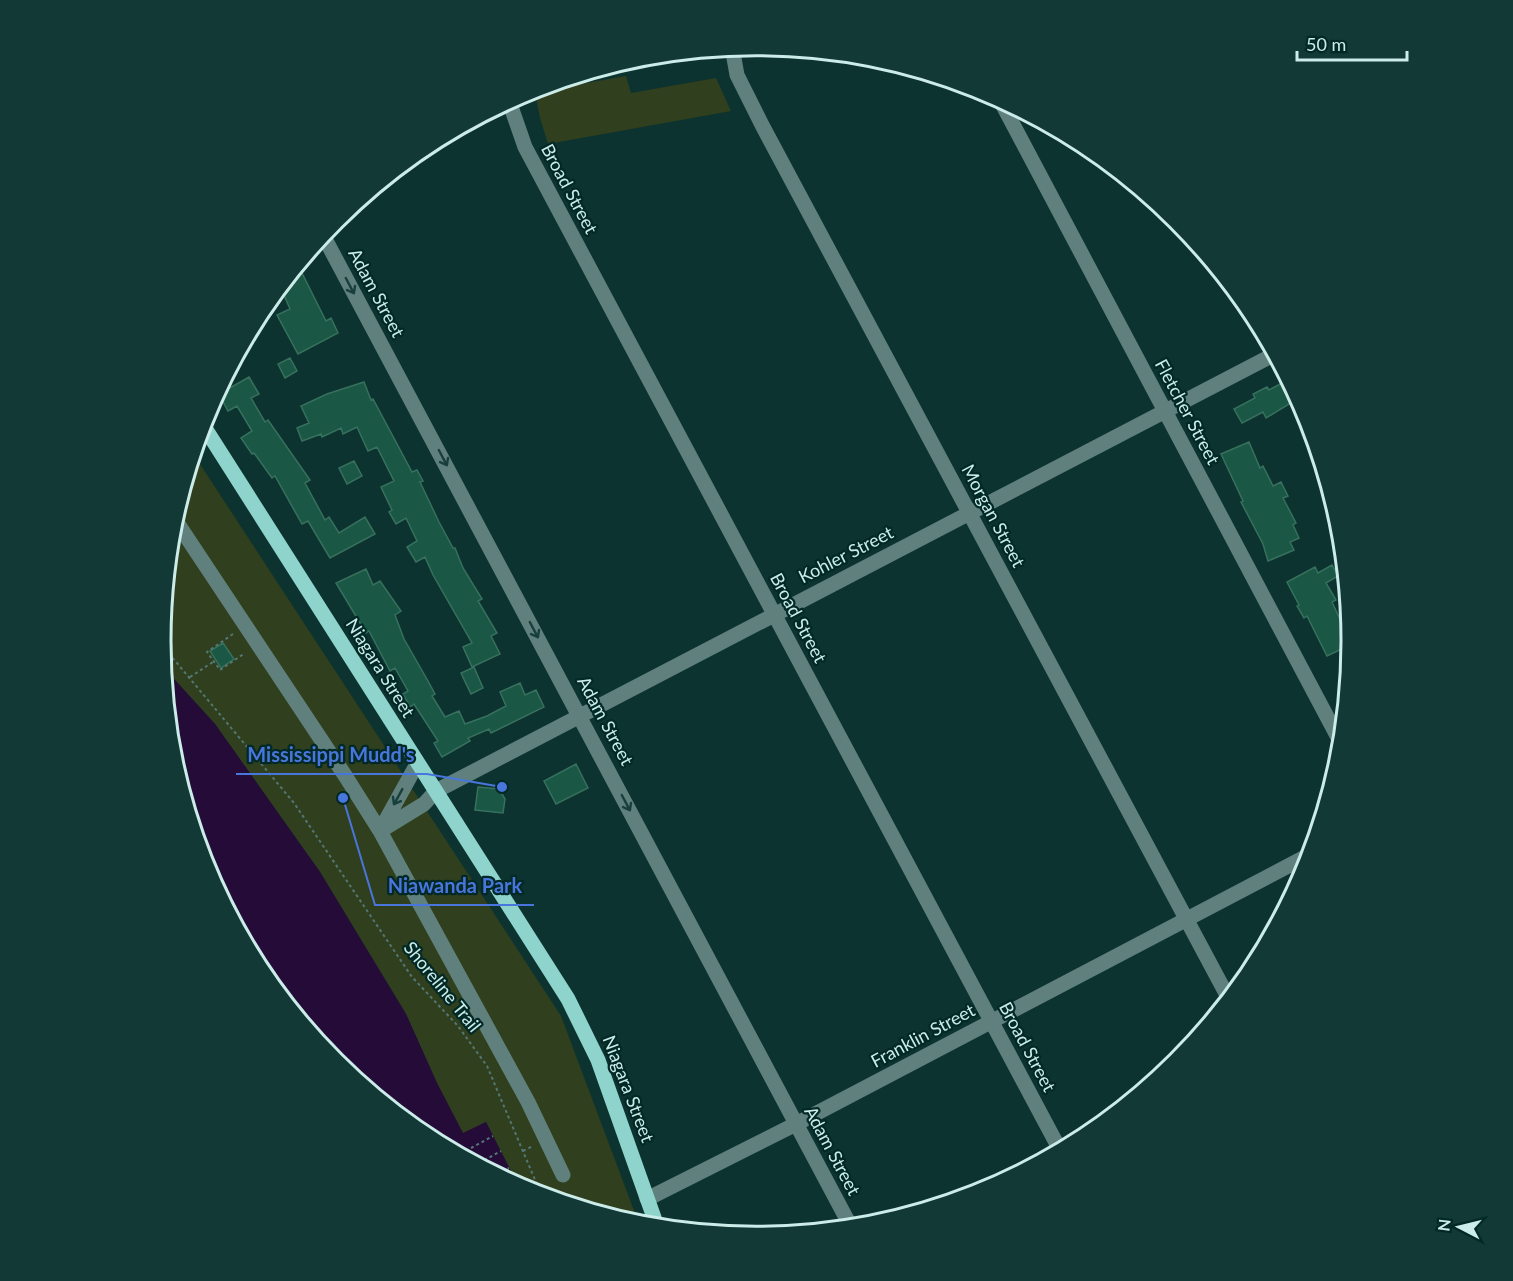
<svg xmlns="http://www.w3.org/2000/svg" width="1513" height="1281" font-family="Lato,sans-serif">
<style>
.green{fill:#303f1d}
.water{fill:#250b37}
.building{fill:#1a5744;stroke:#37715d;stroke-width:1.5}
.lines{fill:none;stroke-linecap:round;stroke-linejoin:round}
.path{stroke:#537774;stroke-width:2;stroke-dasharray:3 3;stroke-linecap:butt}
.minor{stroke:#5f807c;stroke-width:15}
.major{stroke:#8ed4cd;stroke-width:15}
.oneway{stroke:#193f3c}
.labels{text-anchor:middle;stroke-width:4.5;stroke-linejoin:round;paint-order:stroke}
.street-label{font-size:18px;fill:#cbece9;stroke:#022926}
.rim{fill:none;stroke:#cbece9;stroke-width:3}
.leader{fill:none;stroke:#4876dc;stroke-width:2}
.callout-dot{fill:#4876dc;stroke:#022926;stroke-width:2}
.callout-label{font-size:20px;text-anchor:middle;font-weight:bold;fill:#4876dc;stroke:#022926;stroke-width:4.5;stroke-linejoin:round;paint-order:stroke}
</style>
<rect width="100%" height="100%" fill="#0d3330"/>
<path class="green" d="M626,76L631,93L716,78L731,111L548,144L540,118L535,92Z
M194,455L561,1016L639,1224L528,1191L518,1185L486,1122L463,1134L437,1083L406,1014L320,872L215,724L164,668L161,640L173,524Z"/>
<path class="water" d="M164,668L215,724L320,872L406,1014L437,1083L463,1133L486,1122L518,1185L425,1135L335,1061L261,971L206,868L172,756Z"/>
<path class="building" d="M298,265L326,321L331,318L338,333L298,354L277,315L290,309L280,286Z
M290,358L297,371L285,378L278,364Z
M249,377L259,394L251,398L265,422L268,420L310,480L305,483L325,520L329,517L339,533L365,517L375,534L330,558L308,521L302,524L275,476L272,478L254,453L252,454L241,438L252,431L237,406L228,411L219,394Z
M364,382L371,400L373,399L412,472L417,470L423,481L420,482L439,522L453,548H455L463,568L482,599L478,601L497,633L491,636L500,654L472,667L463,647L472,643L433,575L425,557L416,562L407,547L417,541L406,518L396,524L389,512L392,510L381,487L394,481L377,447L368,451L357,427L343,434L341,428L322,437L321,434L302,441L297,428L309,423L301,406L327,394Z
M1284,382L1294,401L1266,418L1263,412L1242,423L1234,409L1255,398L1253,394L1267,387L1269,390Z
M1249,442L1260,468L1263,466L1273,486L1281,482L1288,496L1283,498L1296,523L1293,525L1299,538L1290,542L1294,550L1268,561L1263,544L1241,502L1243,501L1221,454Z
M354,461L362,476L347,484L339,468Z
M1332,565L1338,576L1326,583L1336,600L1332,602L1345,630L1351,627L1352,641V644L1327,656L1307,616L1304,618L1297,606L1299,605L1287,582L1315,567L1318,573Z
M366,569L373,585L380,581L401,611L395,615L404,639L428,681L435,694L432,696L445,717L459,711L465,724L487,716L506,706L500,692L520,683L525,695L536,690L544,707L491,733L489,729L468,738L470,741L442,757L434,743L438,741L414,704L410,707L403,694L408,691L395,668L390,671L369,631L366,633L336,583Z
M223,643L234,659L221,668L210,651Z
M474,667L483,688L471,694L461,673Z
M576,764L588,788L556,804L544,781Z
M478,787L499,789L505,799L503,813L475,810Z"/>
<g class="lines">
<path class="path" d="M233,634L207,652L220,670L245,653
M161,644L294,803L412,977L458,1026L487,1066L541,1194
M190,677L213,662
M471,1148L493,1136
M523,1151L533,1146
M479,1163L501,1151
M497,1174L509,1168
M515,1183L517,1182"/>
<path class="minor" d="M732,47L737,75L762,125L1229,999
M999,98L1342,745
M509,101L525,147L1060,1150
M323,235L851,1227
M174,518L346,777L380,831L528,1102L563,1175
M381,829L417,764
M380,831L424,804L436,791L1275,354
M647,1199L796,1124L1311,854"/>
<path class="major" d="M203,425L568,999L598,1060L657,1226"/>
</g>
<defs><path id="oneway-shaft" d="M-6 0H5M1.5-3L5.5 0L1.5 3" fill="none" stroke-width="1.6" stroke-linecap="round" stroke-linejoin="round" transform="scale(1.5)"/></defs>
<g class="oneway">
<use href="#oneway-shaft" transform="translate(350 286) rotate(62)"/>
<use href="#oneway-shaft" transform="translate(443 458) rotate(62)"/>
<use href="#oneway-shaft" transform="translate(534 630) rotate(62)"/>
<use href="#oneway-shaft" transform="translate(398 797) rotate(119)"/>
<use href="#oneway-shaft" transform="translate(626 803) rotate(62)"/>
</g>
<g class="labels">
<g class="street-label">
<text transform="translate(569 189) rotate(62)" y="6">Broad Street</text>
<text transform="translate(376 293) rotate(62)" y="6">Adam Street</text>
<text transform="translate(1187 412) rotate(62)" y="6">Fletcher Street</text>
<text transform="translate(993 516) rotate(62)" y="6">Morgan Street</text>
<text transform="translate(846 555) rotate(-27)" y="6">Kohler Street</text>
<text transform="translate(798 618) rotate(62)" y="6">Broad Street</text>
<text transform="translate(380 668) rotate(58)" y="6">Niagara Street</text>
<text transform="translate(605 721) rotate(62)" y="6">Adam Street</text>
<text transform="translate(442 987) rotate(51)" y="6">Shoreline Trail</text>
<text transform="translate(923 1036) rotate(-28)" y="6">Franklin Street</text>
<text transform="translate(1027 1047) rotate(62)" y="6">Broad Street</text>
<text transform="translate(628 1089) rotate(69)" y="6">Niagara Street</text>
<text transform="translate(832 1151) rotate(62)" y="6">Adam Street</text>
</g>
</g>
<path d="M0 0H1513V1281H0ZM171 641a585 585 0 1 1 1170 0a585 585 0 1 1-1170 0Z" fill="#123936" fill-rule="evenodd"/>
<path class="rim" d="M171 641a585 585 0 1 1 1170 0a585 585 0 1 1-1170 0Z"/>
<path class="leader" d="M502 787L427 774H236M343 798L375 905H534"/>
<g class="callout-dot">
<circle cx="502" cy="787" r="6"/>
<circle cx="343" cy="798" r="6"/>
</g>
<g class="callout-label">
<text x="331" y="762">Mississippi Mudd's</text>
<text x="455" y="893">Niawanda Park</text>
</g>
<g transform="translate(1459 1227) rotate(277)" stroke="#022926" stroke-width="4.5" paint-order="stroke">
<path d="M0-4.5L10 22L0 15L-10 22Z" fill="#cbece9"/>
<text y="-9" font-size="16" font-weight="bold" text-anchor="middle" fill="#cbece9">N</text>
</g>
<path d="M1297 51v9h110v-9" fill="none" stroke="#cbece9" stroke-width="3"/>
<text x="1306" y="51" font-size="18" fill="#cbece9" stroke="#022926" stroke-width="4.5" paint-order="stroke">50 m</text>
</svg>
